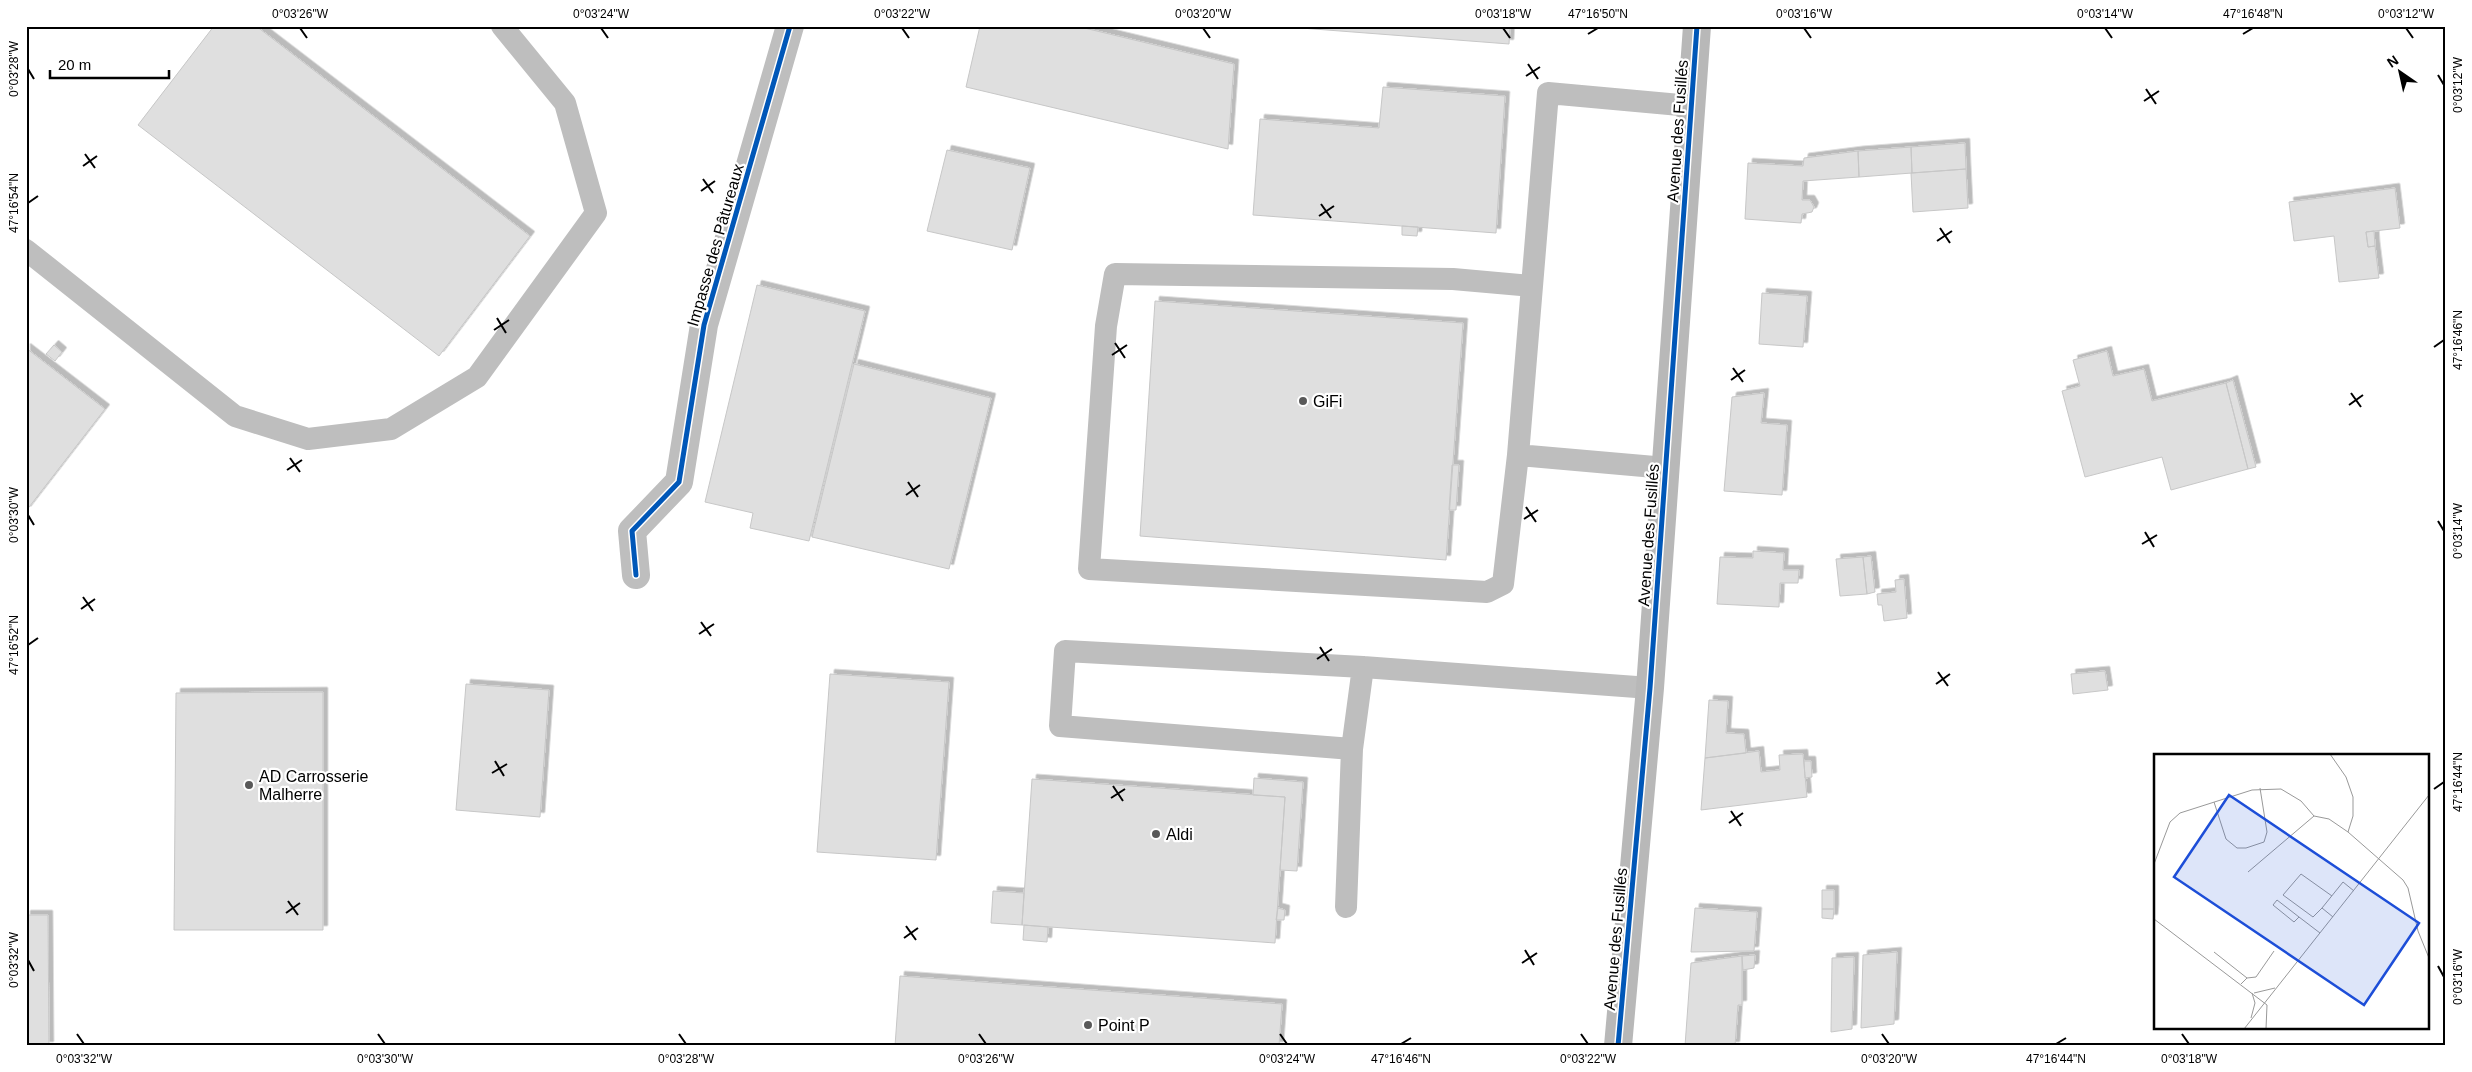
<svg xmlns="http://www.w3.org/2000/svg" width="2472" height="1072" font-family="Helvetica,sans-serif">
<style>
.building{fill:#dfdfdf;stroke:#c7c7c7;filter:url(#shadow)}
.lines{fill:none;stroke-linecap:round;stroke-linejoin:round}
.lane{stroke:#bebebe;stroke-width:22}
.street{stroke:#bebebe;stroke-width:28}
.secondary{stroke:#b8b8b8;stroke-width:28}
.cycleway-casing{stroke:#fff;stroke-width:8}
.cycleway{stroke:#0057b8;stroke-width:5}
.ticks{fill:none;stroke:#000;stroke-width:2}
.poi-dot{fill:#595959;stroke:#fff;stroke-width:2}
.labels{text-anchor:middle;stroke-width:4.5;stroke-linejoin:round;paint-order:stroke}
.street-label{font-size:16px;fill:#000;stroke:#fff}
.poi-label{font-size:16px;fill:#000;stroke:#fff;text-anchor:start}
.inset-road{fill:none;stroke:#999;stroke-width:1}
.view{fill:#1d4ed8;fill-opacity:0.15;stroke:#1d4ed8;stroke-width:2.5}
.inset-edge{fill:none;stroke:#000;stroke-width:2.5}
.neatline{fill:none;stroke:#000;stroke-width:2}
.ticks-label{font-size:12px;text-anchor:middle;fill:#000}
</style>
<defs>
<filter id="shadow"><feDropShadow dx="4.5" dy="-4.5" stdDeviation="0" flood-color="#0004"/></filter>
</defs>
<rect width="100%" height="100%" fill="#fff"/>
<path class="building" d="M214,26H256L530,236L439,356L138,125Z
M980,26H1076L1234,64L1228,149L966,87Z
M1275,26H1510L1509,44Z
M1383,87L1505,96L1496,233L1253,215L1260,119L1379,128Z
M1965,143L1966,169L1912,173L1911,147Z
M1911,147L1912,173L1859,177L1858,151Z
M947,150L1030,168L1012,250L927,231Z
M1858,151L1859,177L1803,181L1802,200H1810L1814,207L1812,212L1802,214L1801,223L1745,219L1748,163L1803,166L1804,158Z
M1966,169L1968,208L1913,212L1911,173Z
M2395,188L2400,228L2366,232L2368,247L2375,246L2379,278L2339,282L2334,236L2294,241L2289,202Z
M1402,226L1418,227L1417,236L1402,235Z
M2374,231L2375,246L2368,247L2366,232Z
M757,285L865,311L809,541L750,528L753,513L705,502Z
M1762,293L1807,296L1803,347L1759,344Z
M1155,301L1463,323L1446,560L1140,536Z
M54,345L62,352L55,361L46,354Z
M26,348L105,409L26,511Z
M2107,351L2113,376L2144,369L2152,401L2226,383L2248,469L2171,490L2162,457L2085,477L2062,391L2080,386L2073,360Z
M854,364L991,398L949,569L812,537Z
M2233,380L2256,467L2248,469L2226,383Z
M1764,393L1761,423L1787,425L1782,495L1724,491L1732,397Z
M1452,465H1459L1456,510H1449Z
M1753,551L1784,553L1783,570H1799L1798,583H1780L1779,607L1717,604L1720,557L1753,558Z
M1871,556L1875,592L1867,594L1863,557Z
M1863,557L1867,594L1840,596L1836,559Z
M1904,579L1907,618L1884,621L1882,605H1878L1877,594L1896,592L1895,580Z
M2105,671L2108,690L2073,694L2071,674Z
M830,674L949,682L936,860L817,852Z
M466,684L549,690L540,817L456,810Z
M323,692V930H174L176,693Z
M1709,700L1728,701L1726,733L1744,734L1746,753L1705,758Z
M1759,751L1761,772L1780,770L1779,755L1803,754L1807,797L1701,810L1705,758Z
M1804,761H1811L1812,777L1805,778Z
M1254,778L1303,782L1297,871L1280,870L1285,797L1253,795Z
M1032,779L1285,797L1275,943L1022,925Z
M1822,890H1834V909H1822Z
M993,891L1024,893L1022,925L991,923Z
M1278,908L1285,910L1284,920H1276Z
M1695,908L1757,912L1754,951L1691,952Z
M1822,909H1834L1833,919L1822,918Z
M26,915H48L49,1046H26Z
M1024,925L1048,927L1047,942L1023,940Z
M1897,952L1894,1024L1861,1028L1863,955Z
M1755,955L1754,968L1743,970L1742,956Z
M1742,956V1005H1738L1735,1046H1685L1691,963Z
M1854,957L1852,1029L1831,1032L1832,958Z
M900,976L1282,1004L1279,1046H895Z"/>
<g class="lines">
<path class="lane" d="M26,250L235,416L308,439L391,429L477,377L596,213L565,103L502,26
M1518,455L1503,584L1487,592L1089,569L1106,326L1115,274L1453,279L1532,286
M1666,468L1518,455L1548,93L1691,106
M1363,667L1352,749L1060,726L1065,651L1363,667L1650,688
M1346,907L1352,749"/>
<path class="street" d="M636,575L632,531L679,482L704,325L790,26"/>
<path class="secondary" d="M1618,1046L1650,688L1697,26"/>
<g class="cycleway-casing">
<path id="cycleway" d="M636,575L632,531L679,482L704,325L790,26
M1618,1046L1650,688L1697,26"/>
</g>
<use href="#cycleway" class="cycleway"/>
</g>
<path class="ticks" d="M300,28L307,38M601,28L608,38M902,28L909,38M1203,28L1210,38M1503,28L1510,38M1804,28L1811,38M2105,28L2112,38M2406,28L2413,38M1588,34L1598,28M2243,34L2253,28M1528,64L1538,79M28,69L34,79M2438,75L2444,85M1526,76L1540,67M2146,89L2156,104M2144,101L2159,91M85,154L95,168M83,166L97,156M703,179L713,193M701,191L715,181M28,203L38,196M1321,204L1331,218M1319,216L1334,206M1940,228L1950,243M1937,241L1952,231M497,318L506,333M494,330L509,320M1115,343L1125,358M2434,347L2444,340M1112,355L1127,345M1733,368L1743,382M1731,380L1745,370M2351,393L2361,407M2349,405L2363,395M290,458L300,472M287,470L302,460M908,482L918,497M906,495L920,485M1526,507L1536,522M28,515L34,525M1524,519L1538,510M2438,521L2444,531M2145,532L2154,547M2142,544L2157,535M83,597L93,611M81,609L95,599M701,622L711,636M699,634L714,624M28,645L38,638M1320,647L1329,661M1317,659L1332,649M1938,672L1948,686M1936,684L1950,674M495,761L504,776M492,773L507,764M1113,786L1123,801M2434,789L2444,782M1111,798L1125,789M1731,811L1741,826M1729,823L1743,813M288,901L298,915M286,913L300,903M906,926L916,940M904,938L918,928M1525,950L1534,965M28,960L34,971M1522,963L1537,953M2438,966L2444,977M77,1034L84,1044M378,1034L385,1044M679,1034L686,1044M979,1034L986,1044M1280,1034L1287,1044M1581,1034L1588,1044M1882,1034L1889,1044M2182,1034L2189,1044M1401,1044L1411,1038M2056,1044L2066,1038"/>
<g class="poi-dot">
<circle cx="1303" cy="401" r="5"/>
<circle cx="249" cy="785" r="5"/>
<circle cx="1156" cy="834" r="5"/>
<circle cx="1088" cy="1025" r="5"/>
</g>
<g class="labels">
<g class="street-label">
<text transform="translate(1677 131) rotate(-86)" y="6">Avenue des Fusillés</text>
<text transform="translate(715 245) rotate(-74)" y="6">Impasse des Pâtureaux</text>
<text transform="translate(1648 535) rotate(-86)" y="6">Avenue des Fusillés</text>
<text transform="translate(1615 939) rotate(-85)" y="6">Avenue des Fusillés</text>
</g>
<g class="poi-label">
<text x="1313" y="407">GiFi</text>
<text x="259" y="782">AD Carrosserie<tspan x="259" dy="18">Malherre</tspan></text>
<text x="1166" y="840">Aldi</text>
<text x="1098" y="1031">Point P</text>
</g>
</g>
<g transform="translate(2154 754)">
<rect width="275" height="275" fill="#fff"/>
<path class="inset-road" d="M176,0L192,23L199,43V62L194,78M60,48L72,85L83,94H92L110,88L113,78L106,34M0,110L16,68L26,59L98,36L127,35L147,47L160,62L175,65L194,78L249,126L254,134L264,177L275,204M94,118L160,62M168,154L159,163L129,141L147,120L178,142M145,163L140,168L119,151L123,146L145,163L166,179M179,163L168,154L189,128L200,137M0,165L113,251L112,275M60,198L93,224M87,230L93,224L102,223L120,197M100,239L121,234M97,264L101,249L98,239M90,275L275,41"/>
<path class="view" d="M75,41L265,169L210,251L20,123Z"/>
<rect width="275" height="275" class="inset-edge"/>
</g>
<rect width="2472" height="1072" fill="none" stroke="#ffffff" stroke-width="55"/>
<g transform="translate(2400 72) rotate(326)" stroke="#ffffff" stroke-width="4" paint-order="stroke">
<path d="M0-4L9 19L0 12L-9 19Z" fill="#000000"/>
<text y="-8" font-size="14" font-weight="bold" text-anchor="middle" fill="#000000">N</text>
</g>
<path d="M50 70v8h119v-8" fill="none" stroke="#000000" stroke-width="2.5"/>
<text x="58" y="70" font-size="15" fill="#000000" stroke="#ffffff" stroke-width="4" paint-order="stroke">20 m</text>
<rect x="28" y="28" width="2416" height="1016" class="neatline"/>
<g class="ticks-label">
<text x="300" y="18">0°03'26"W</text>
<text x="601" y="18">0°03'24"W</text>
<text x="902" y="18">0°03'22"W</text>
<text x="1203" y="18">0°03'20"W</text>
<text x="1503" y="18">0°03'18"W</text>
<text x="1598" y="18">47°16'50"N</text>
<text x="1804" y="18">0°03'16"W</text>
<text x="2105" y="18">0°03'14"W</text>
<text x="2253" y="18">47°16'48"N</text>
<text x="2406" y="18">0°03'12"W</text>
<text transform="translate(14 69) rotate(-90)" y="4">0°03'28"W</text>
<text transform="translate(2458 85) rotate(-90)" y="4">0°03'12"W</text>
<text transform="translate(14 203) rotate(-90)" y="4">47°16'54"N</text>
<text transform="translate(2458 340) rotate(-90)" y="4">47°16'46"N</text>
<text transform="translate(14 515) rotate(-90)" y="4">0°03'30"W</text>
<text transform="translate(2458 531) rotate(-90)" y="4">0°03'14"W</text>
<text transform="translate(14 645) rotate(-90)" y="4">47°16'52"N</text>
<text transform="translate(2458 782) rotate(-90)" y="4">47°16'44"N</text>
<text transform="translate(14 960) rotate(-90)" y="4">0°03'32"W</text>
<text transform="translate(2458 977) rotate(-90)" y="4">0°03'16"W</text>
<text x="84" y="1063">0°03'32"W</text>
<text x="385" y="1063">0°03'30"W</text>
<text x="686" y="1063">0°03'28"W</text>
<text x="986" y="1063">0°03'26"W</text>
<text x="1287" y="1063">0°03'24"W</text>
<text x="1401" y="1063">47°16'46"N</text>
<text x="1588" y="1063">0°03'22"W</text>
<text x="1889" y="1063">0°03'20"W</text>
<text x="2056" y="1063">47°16'44"N</text>
<text x="2189" y="1063">0°03'18"W</text>
</g>
</svg>
